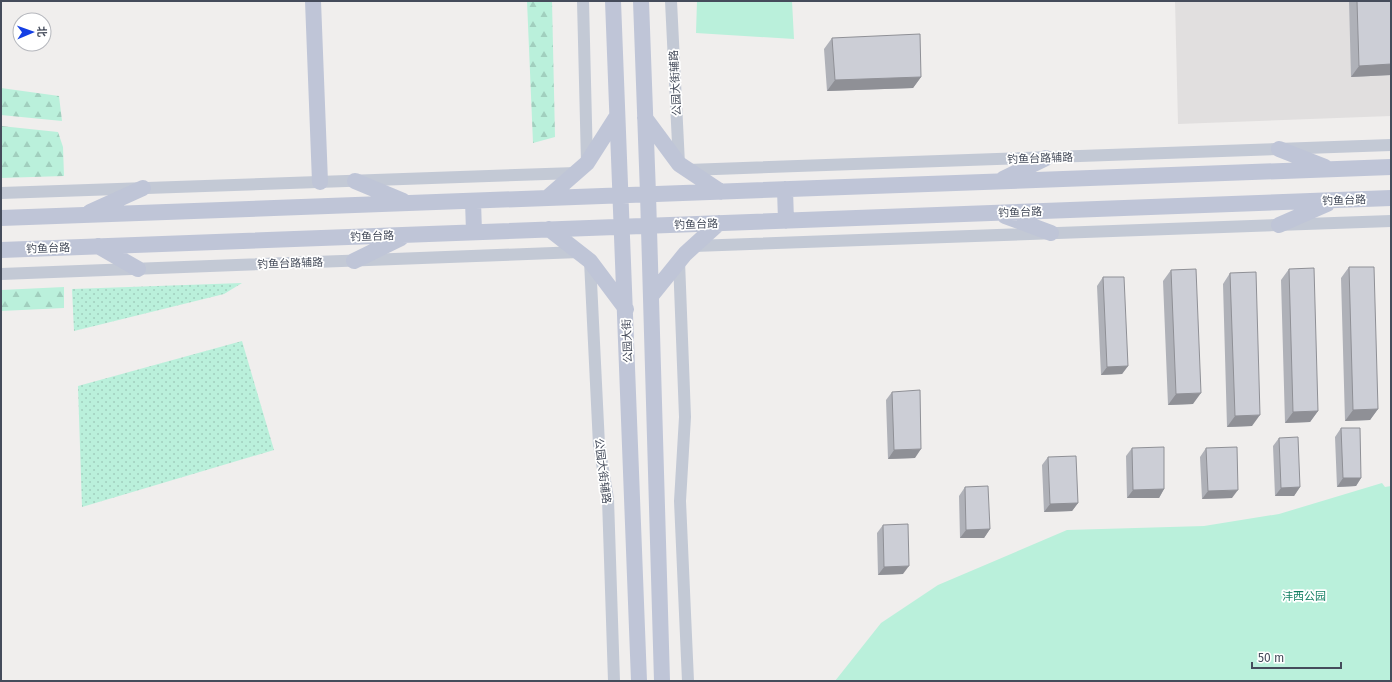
<svg xmlns="http://www.w3.org/2000/svg" width="1392" height="682" font-family="'Fira Sans','Noto Sans SC',sans-serif">
<style>
.education{fill:#e1dfdf}
.grass{fill:url(#grass-dots)}
.forest{fill:url(#forest-firs)}
.green{fill:#baf0db}
.lines{fill:none;stroke-linecap:round;stroke-linejoin:round}
.street{stroke:#c3c9d5;stroke-width:12}
.secondary{stroke:#bfc5d7;stroke-width:16}
.wall{fill:#afb1b8}
.shaded-wall{fill:#8f9096}
.building{fill:#ccced6;stroke:#8f9096}
.labels{text-anchor:middle;stroke-width:3.5;stroke-linejoin:round;paint-order:stroke}
.street-label{font-size:11px;fill:#454c5b;stroke:#fff}
.park-label{font-size:11px;fill:#147f62;stroke:#fff}
</style>
<defs>
<pattern id="grass-dots" width="8" height="8" patternUnits="userSpaceOnUse"><rect width="8" height="8" fill="#baf0db"/><path d="M2 2h.1M6 6h.1" fill="none" stroke="#a1cfbe" stroke-width="1.8" stroke-linecap="round"/></pattern>
<pattern id="forest-firs" width="22" height="20" patternUnits="userSpaceOnUse"><rect width="22" height="20" fill="#baf0db"/><path d="M5 1l3.5 6h-7zM16 11l3.5 6h-7z" fill="#a1cfbe"/></pattern>
</defs>
<rect width="100%" height="100%" fill="#f0eeed"/>
<path class="education" d="M1175,1H1391V116L1178,124Z"/>
<path class="grass" d="M242,283L224,294L74,331L72,289Z
M242,341L274,450L82,507L78,386Z"/>
<path class="forest" d="M527,1H552L555,137L533,143Z
M1,88L59,96L62,121L1,115Z
M1,126L58,132L63,147L64,176L1,178Z
M64,287V308L1,311V290Z"/>
<path class="green" d="M697,1H792L794,39L696,33Z
M1382,483L1385,487L1391,486V681H835L881,623L938,585L1067,530L1204,526L1279,514Z"/>
<g class="lines">
<path class="street" d="M583,1L587,163
M671,1L679,164
M688,170L1391,145
M1,193L576,173
M694,246L1391,221
M590,261L599,445L608,499L614,681
M679,261L685,417L680,501L688,681
M1,274L579,252"/>
<path class="secondary" d="M313,1L320,182
M613,1L639,681
M641,1L648,194L662,681
M645,118L679,164L721,192
M1279,149L1325,167
M1003,179L1046,158
M355,181L403,201
M785,189L786,221
M547,198L587,163L617,116
M473,201L474,232
M90,212L143,188
M1005,216L1051,233
M1,218L1391,167
M1279,225L1327,204
M549,229L590,261L626,309
M98,246L138,269
M1,250L1391,198
M354,261L401,238
M651,296L685,254L719,223"/>
</g>
<path class="wall" d="M1349,1H1391V75L1351,77Z
M832,38L921,77L913,88L827,91L824,49Z
M1349,267L1378,409L1370,420L1345,421L1341,278Z
M1289,269L1318,411L1310,422L1285,423L1281,280Z
M1171,270L1193,404L1168,405L1163,281Z
M1230,273L1252,426L1227,427L1223,284Z
M1103,277L1128,366L1122,374L1101,375L1097,286Z
M892,392L915,458L888,459L886,400Z
M1341,428L1361,478L1356,486L1337,487L1335,437Z
M1279,438L1300,487L1294,496H1275L1273,446Z
M1132,448L1164,489L1159,498H1127L1126,456Z
M1206,448L1232,498L1202,499L1200,457Z
M1048,457L1078,503L1072,511L1044,512L1042,465Z
M965,487L990,529L984,538H960L959,496Z
M883,525L903,574L878,575L877,533Z"/>
<path class="shaded-wall" d="M1391,64V75L1351,77L1359,66Z
M921,77L913,88L827,91L835,80Z
M1128,366L1122,374L1101,375L1107,367Z
M1201,393L1193,404L1168,405L1176,394Z
M1378,409L1370,420L1345,421L1353,410Z
M1318,411L1310,422L1285,423L1293,412Z
M1260,415L1252,426L1227,427L1235,416Z
M921,449L915,458L888,459L894,450Z
M1343,478H1361L1356,486L1337,487Z
M1300,487L1294,496H1275L1281,488Z
M1164,489L1159,498H1127L1133,490Z
M1238,490L1232,498L1202,499L1208,491Z
M1078,503L1072,511L1044,512L1050,504Z
M990,529L984,538H960L966,530Z
M909,566L903,574L878,575L884,567Z"/>
<path class="building" d="M1357,1H1391V64L1359,66Z
M920,34L921,77L835,80L832,38Z
M1349,267H1374L1378,409L1353,410Z
M1314,268L1318,411L1293,412L1289,269Z
M1196,269L1201,393L1176,394L1171,270Z
M1256,272L1260,415L1235,416L1230,273Z
M1103,277H1124L1128,366L1107,367Z
M920,390L921,449L894,450L892,392Z
M1341,428H1360L1361,478H1343Z
M1298,437L1300,487L1281,488L1279,438Z
M1164,447V489L1133,490L1132,448Z
M1237,447L1238,490L1208,491L1206,448Z
M1076,456L1078,503L1050,504L1048,457Z
M988,486L990,529L966,530L965,487Z
M908,524L909,566L884,567L883,525Z"/>
<g class="labels">
<g class="street-label">
<text transform="translate(675 83) rotate(-93)" y="4">公园大街辅路</text>
<text transform="translate(1040 158) rotate(-2)" y="4">钓鱼台路辅路</text>
<text transform="translate(1344 200) rotate(-2)" y="4">钓鱼台路</text>
<text transform="translate(1020 212) rotate(-2)" y="4">钓鱼台路</text>
<text transform="translate(696 224) rotate(-2)" y="4">钓鱼台路</text>
<text transform="translate(372 236) rotate(-2)" y="4">钓鱼台路</text>
<text transform="translate(48 248) rotate(-2)" y="4">钓鱼台路</text>
<text transform="translate(290 263) rotate(-2)" y="4">钓鱼台路辅路</text>
<text transform="translate(627 341) rotate(-92)" y="4">公园大街</text>
<text transform="translate(603 471) rotate(83)" y="4">公园大街辅路</text>
</g>
<g class="park-label">
<text x="1304" y="600">沣西公园</text>
</g>
</g>
<rect width="1392" height="682" fill="none" stroke="#454c5b" stroke-width="4"/>
<g transform="translate(32 32) rotate(88)"><circle r="19" fill="#ffffff" stroke="#b5b7bd"/>
<path d="M0-3L7 15L0 10L-7 15Z" fill="#143fe4"/>
<text y="-6" font-size="11" font-weight="bold" text-anchor="middle" fill="#454c5b">北</text>
</g>
<path d="M1252 662v6h89v-6" fill="none" stroke="#454c5b" stroke-width="2"/>
<text x="1258" y="662" font-size="12" fill="#454c5b" stroke="#ffffff" stroke-width="3" paint-order="stroke">50 m</text>
</svg>
